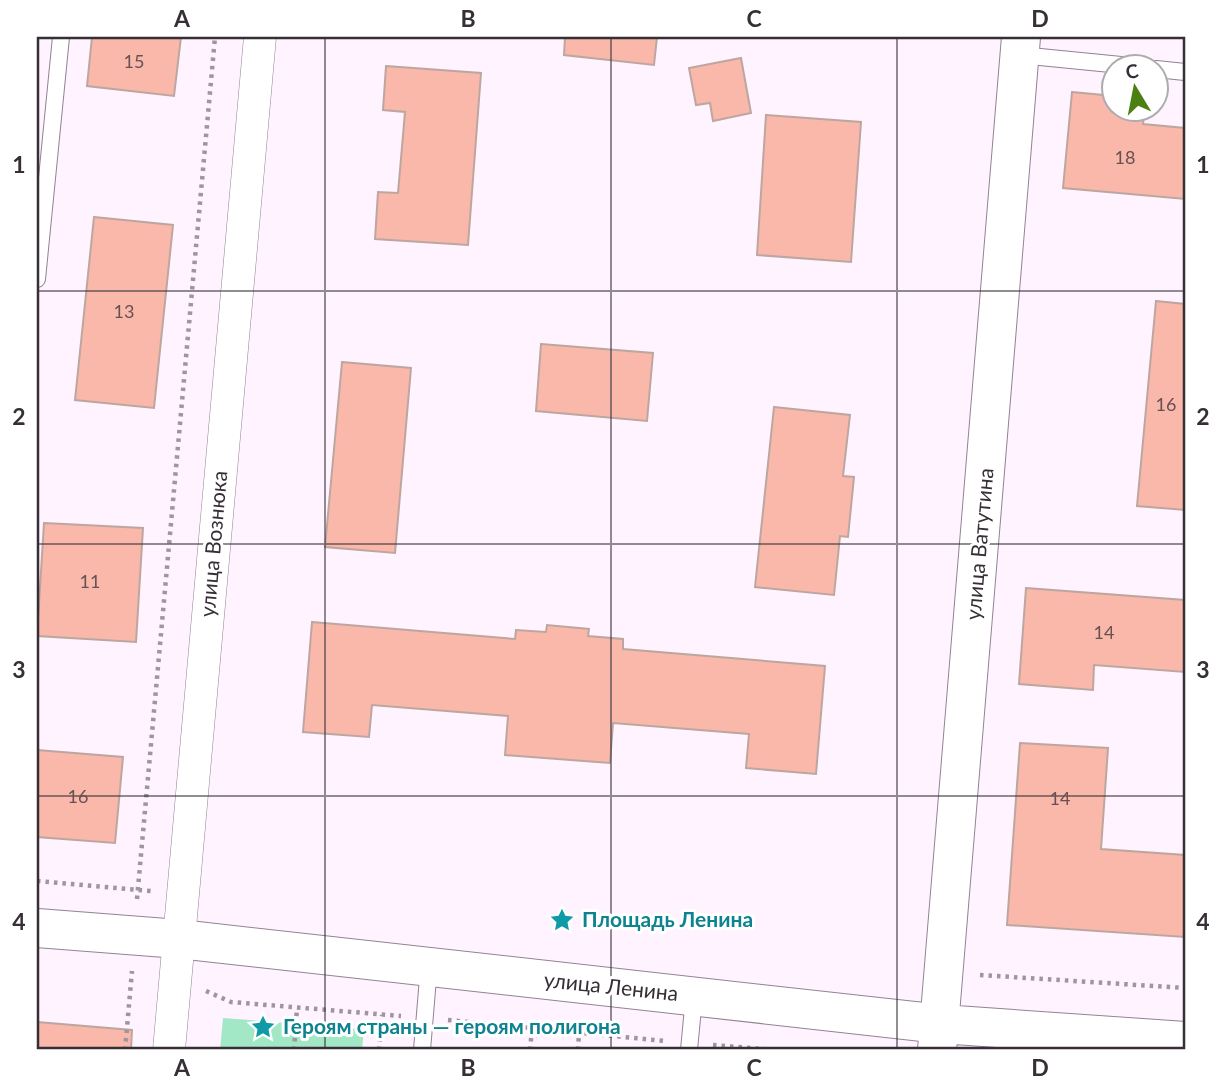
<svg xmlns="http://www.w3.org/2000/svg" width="1222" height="1087" font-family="Lato,sans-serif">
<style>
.green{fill:#a2e7c6}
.building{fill:#f9b8aa;stroke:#bea6a0;stroke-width:2}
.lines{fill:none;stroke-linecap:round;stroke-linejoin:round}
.service-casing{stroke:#928393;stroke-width:18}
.minor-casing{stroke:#928393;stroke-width:33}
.tertiary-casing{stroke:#928393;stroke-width:40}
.path{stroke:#9e959e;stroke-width:4.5;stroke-dasharray:3.5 5;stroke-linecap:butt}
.service{stroke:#fff;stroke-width:16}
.minor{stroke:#fff;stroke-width:32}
.tertiary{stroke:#fff;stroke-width:38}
.grid{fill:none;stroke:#362f36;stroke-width:2;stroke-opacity:0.55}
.labels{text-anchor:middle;stroke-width:6;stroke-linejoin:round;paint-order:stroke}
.number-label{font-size:18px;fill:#675153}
.street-label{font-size:21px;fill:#362f36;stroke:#fff}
.culture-label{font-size:21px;font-weight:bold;fill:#0d838f;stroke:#fff;text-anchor:start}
.neatline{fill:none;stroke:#362f36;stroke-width:2.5}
.grid-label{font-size:23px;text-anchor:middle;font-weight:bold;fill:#362f36}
</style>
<rect width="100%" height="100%" fill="#fef3fe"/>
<path class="green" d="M223,1018L364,1029L362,1050H220Z"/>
<path class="building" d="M92,37H181L174,96L87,86Z
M565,37H657L654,65L564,55Z
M741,58L751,113L713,121L710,103L696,105L689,68Z
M386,66L481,73L468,245L375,239L378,192L398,193L405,112L383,110Z
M1072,92L1114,96V108H1145L1143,124L1185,128V199L1063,188Z
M766,115L861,122L851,262L757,255Z
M94,217L173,225L154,408L75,400Z
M1156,301L1185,304V510L1137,506Z
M541,344L653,353L647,421L536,411Z
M342,362L411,368L395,553L325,547Z
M774,407L850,415L843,476L854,477L848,537L840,536L834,595L755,587Z
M44,523L143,528L136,642L37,636Z
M1026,588L1185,600V672L1094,665L1093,690L1019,684Z
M312,622L515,639L516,630L546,632L547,625L589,629L588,636L623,639V649L825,666L816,774L746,768L749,734L613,723L610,763L505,755L508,716L372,705L369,737L303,732Z
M1020,743L1108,748L1101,849L1185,855V937L1007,925Z
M37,750L123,757L115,843L37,837Z
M37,1022L132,1030L131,1050H37Z"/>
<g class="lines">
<g class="service-casing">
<path id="service" d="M1020,55L1131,66
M1156,69L1185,72
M37,279L61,37
M422,1050L429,966
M689,1050L694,997"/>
</g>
<g class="minor-casing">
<path id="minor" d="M169,1050L260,37"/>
</g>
<g class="tertiary-casing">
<path id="tertiary" d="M37,928L179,939L941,1024L1185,1041
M937,1050L1021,37"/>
</g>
<path class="path" d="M37,881L151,891
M137,899L215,37
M980,975L1185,988
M206,991L231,1002L401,1016
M448,1020L665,1041
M713,1045L775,1050
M125,1050L132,971
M294,1050L297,1008
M379,1050L382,1015
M530,1050L532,1029
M578,1050L579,1033"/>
<use href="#service" class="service"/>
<use href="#minor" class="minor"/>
<use href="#tertiary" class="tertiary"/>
</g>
<path class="grid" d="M325,37V1050M611,37V1050M897,37V1050M37,291H1185M37,544H1185M37,796H1185"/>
<defs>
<g id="sight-bare" transform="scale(1.89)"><path d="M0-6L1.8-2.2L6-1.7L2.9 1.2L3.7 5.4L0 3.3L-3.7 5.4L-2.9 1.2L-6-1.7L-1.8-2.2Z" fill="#0f9aa8" stroke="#fff" stroke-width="2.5" paint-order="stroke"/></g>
</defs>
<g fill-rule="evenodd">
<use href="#sight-bare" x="562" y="920"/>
<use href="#sight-bare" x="263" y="1027"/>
</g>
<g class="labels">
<g class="number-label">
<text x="134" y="68">15</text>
<text x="1125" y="164">18</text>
<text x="124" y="318">13</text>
<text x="1166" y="411">16</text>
<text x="90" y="588">11</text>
<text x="1104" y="639">14</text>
<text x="78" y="803">16</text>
<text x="1060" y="805">14</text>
</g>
<g class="street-label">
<text transform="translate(214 544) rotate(-85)" y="7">улица Вознюка</text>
<text transform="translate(980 544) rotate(-85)" y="7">улица Ватутина</text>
<text transform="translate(611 987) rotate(6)" y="7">улица Ленина</text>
</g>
<g class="culture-label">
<text x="582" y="927">Площадь Ленина</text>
<text x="283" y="1034">Героям страны — героям полигона</text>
</g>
</g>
<rect width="1222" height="1087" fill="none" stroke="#ffffff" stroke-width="77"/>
<g transform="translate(1135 88) rotate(350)"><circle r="33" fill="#ffffff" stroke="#afacaf" stroke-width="2"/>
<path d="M0-5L12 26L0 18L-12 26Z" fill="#4c8013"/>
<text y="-10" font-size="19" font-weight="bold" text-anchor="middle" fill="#362f36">С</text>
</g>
<rect x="38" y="38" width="1146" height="1010" class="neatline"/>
<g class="grid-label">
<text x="182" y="27">A</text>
<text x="468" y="27">B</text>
<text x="754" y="27">C</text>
<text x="1040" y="27">D</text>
<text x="19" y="173">1</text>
<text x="1203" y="173">1</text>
<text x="19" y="425">2</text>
<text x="1203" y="425">2</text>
<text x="19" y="678">3</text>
<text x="1203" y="678">3</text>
<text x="19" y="930">4</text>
<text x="1203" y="930">4</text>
<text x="182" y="1076">A</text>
<text x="468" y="1076">B</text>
<text x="754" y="1076">C</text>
<text x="1040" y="1076">D</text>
</g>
</svg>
